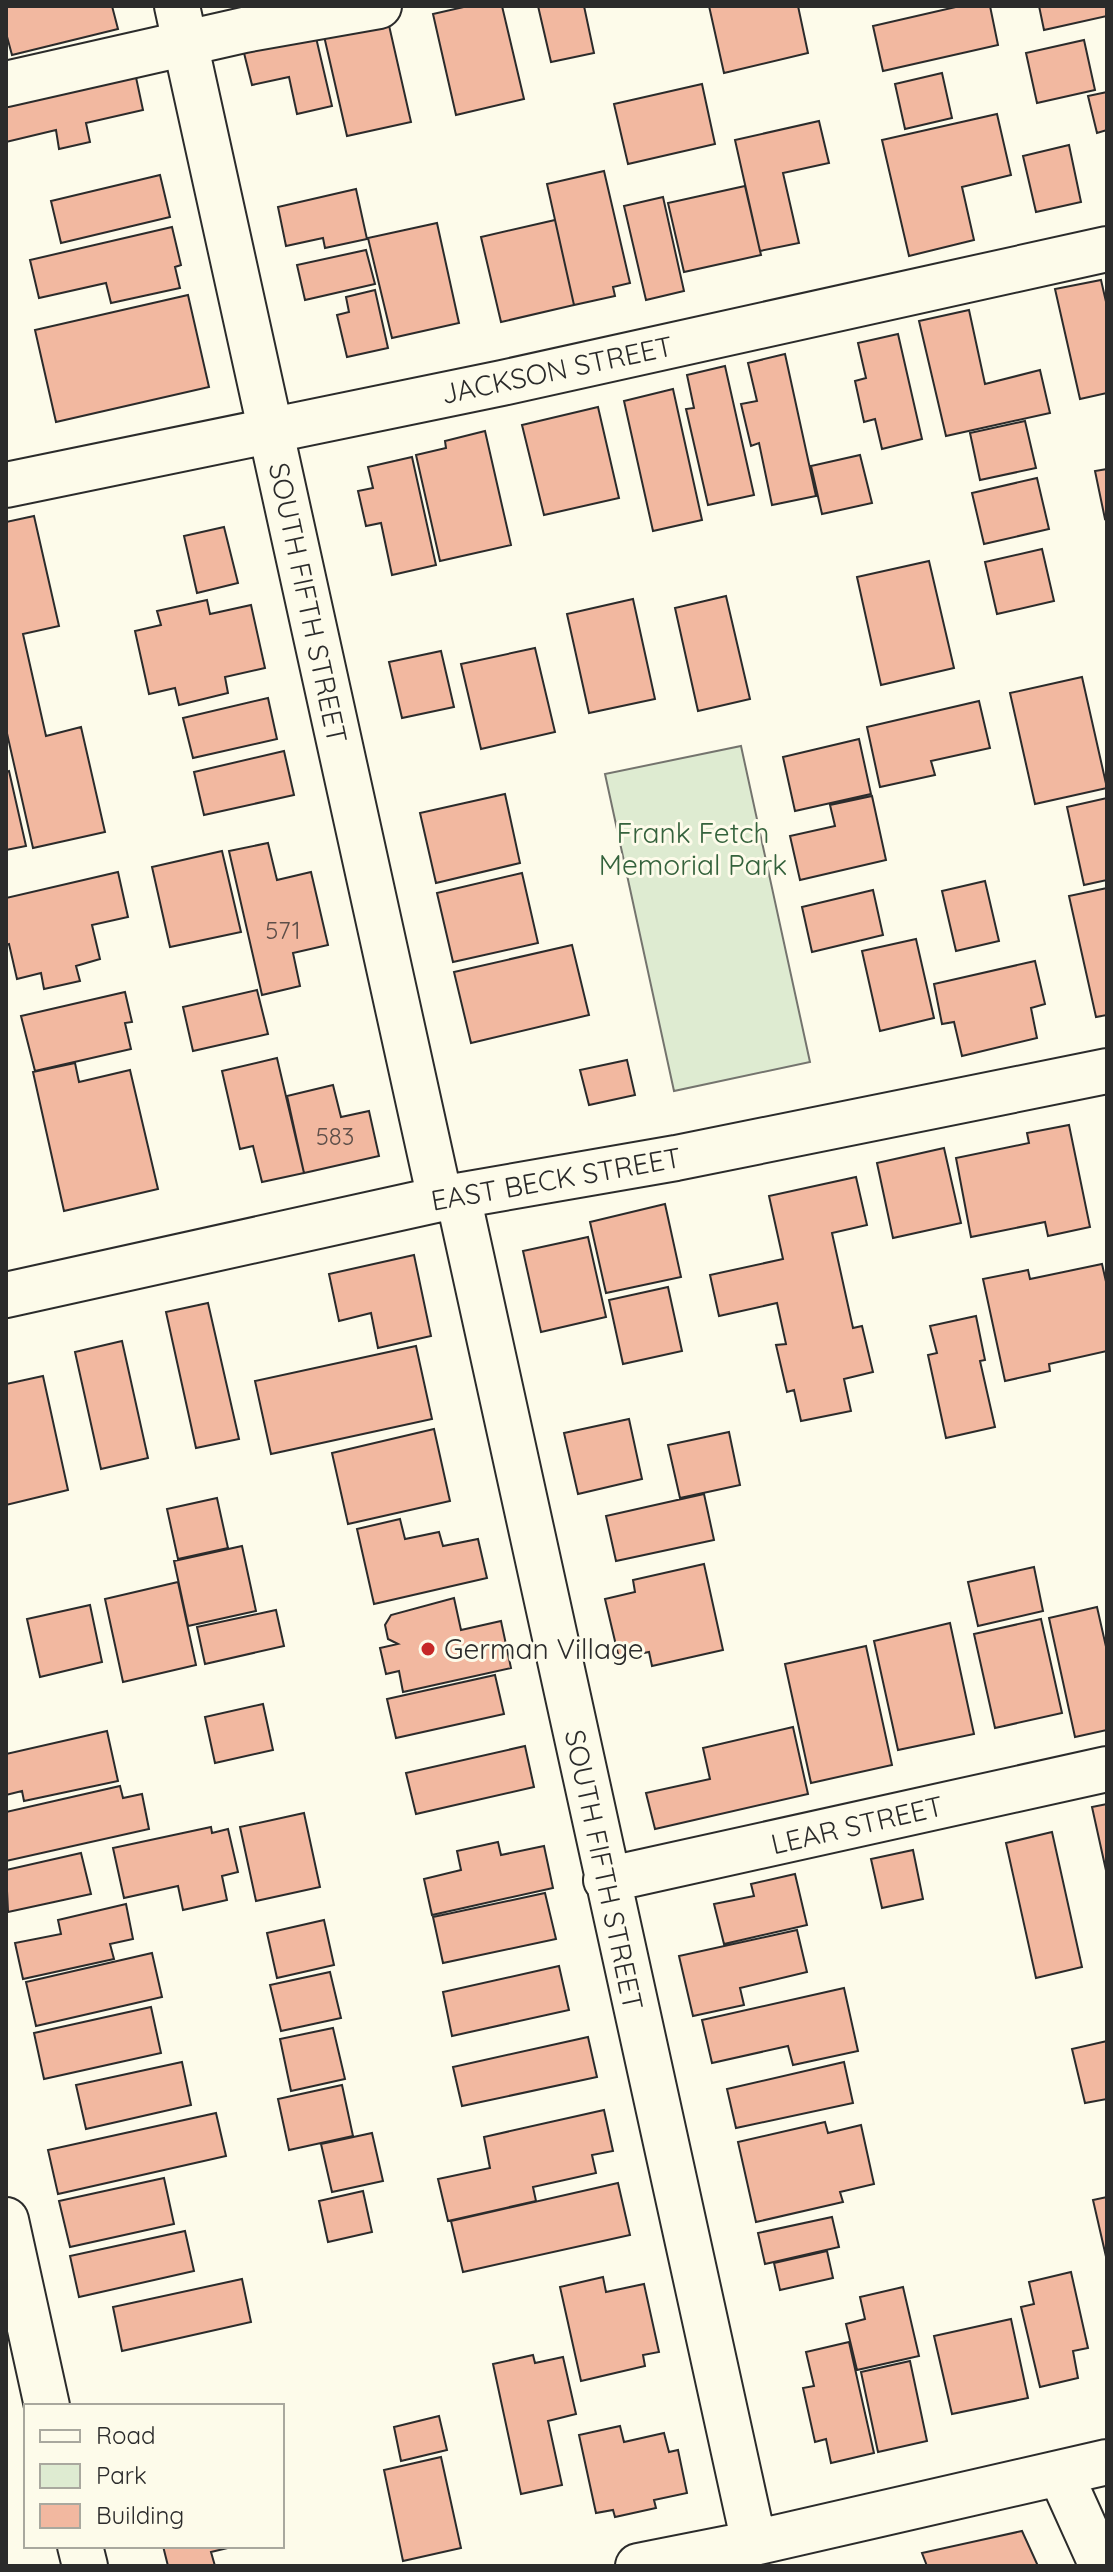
<svg xmlns="http://www.w3.org/2000/svg" width="1113" height="2572" font-family="Quicksand,sans-serif">
<style>
.green{fill:#deebd1;stroke:#74746e;stroke-width:2}
.building{fill:#f2b8a0;stroke:#2b2b2b;stroke-width:2}
.lines{fill:none;stroke-linecap:round;stroke-linejoin:round}
.minor-casing{stroke:#2b2b2b;stroke-width:48}
.minor{stroke:#fdfbea;stroke-width:44}
.poi-dot{fill:#c62828;stroke:#fdfbea;stroke-width:3}
.labels{text-anchor:middle;stroke-width:6;stroke-linejoin:round;paint-order:stroke}
.number-label{font-size:24px;fill:#5d4e48}
.street-label{font-size:28px;fill:#2b2b2b;stroke:#fdfbea}
.park-label{font-size:28px;fill:#34623c;stroke:#fdfbea}
.poi-label{font-size:28px;fill:#2b2b2b;stroke:#fdfbea;text-anchor:start}
</style>
<rect width="100%" height="100%" fill="#fdfbea"/>
<path class="green" d="M741,746L810,1062L674,1091L605,774Z"/>
<path class="building" d="M6,6H112L118,29L12,55L6,33Z
M468,6H502L524,99L456,115L433,14Z
M538,6H584L594,53L551,62Z
M709,6H798L808,53L724,73Z
M960,6H990L998,45L883,71L873,26Z
M1039,6H1107V16L1044,30Z
M388,21L411,122L347,136L324,36Z
M314,29L332,106L297,114L289,77L252,85L242,45Z
M1084,40L1095,90L1037,103L1026,53Z
M134,68L143,110L86,123L90,142L59,149L56,130L6,142V98Z
M942,73L952,118L905,129L895,84Z
M702,84L715,144L628,164L614,104Z
M1107,92V130L1097,133L1088,96Z
M997,114L1011,175L962,187L974,240L909,256L882,140Z
M819,121L829,163L783,173L799,243L760,251L735,140Z
M1069,145L1081,202L1036,212L1023,156Z
M604,171L630,283L613,287L615,296L574,305L547,184Z
M160,175L170,217L61,243L51,201Z
M745,186L761,255L684,272L668,203Z
M356,189L367,239L325,248L323,238L286,246L278,207Z
M663,197L684,291L646,300L624,206Z
M555,220L574,305L501,322L481,237Z
M437,223L459,323L392,338L368,238Z
M172,227L181,265L175,267L180,288L111,303L106,283L39,298L30,260Z
M366,250L375,284L305,300L297,265Z
M1101,280L1107,306V393L1080,399L1055,289Z
M375,290L388,348L347,357L337,315L349,312L346,297Z
M188,295L209,387L56,422L35,330Z
M969,310L985,384L1040,370L1050,413L946,436L919,321Z
M898,334L922,439L882,449L875,419L864,422L855,381L866,378L858,343Z
M785,354L816,496L772,505L759,443L751,446L741,404L757,401L748,363Z
M725,366L754,495L708,505L686,409L694,408L687,375Z
M673,389L702,520L653,531L624,401Z
M598,407L619,498L544,515L522,425Z
M1025,421L1036,468L980,480L970,433Z
M485,431L511,545L440,561L416,455L446,448L445,441Z
M860,455L872,503L822,514L811,466Z
M412,457L436,565L392,575L381,523L366,526L358,491L373,488L368,467Z
M1107,469V518L1105,519L1095,471Z
M1037,478L1049,529L984,544L972,493Z
M34,516L59,626L23,634L46,736L81,727L105,832L33,848L6,729V522Z
M224,527L238,583L197,593L184,536Z
M1042,549L1054,601L997,614L985,562Z
M929,561L954,668L881,685L857,577Z
M726,596L750,699L698,711L675,608Z
M633,599L655,699L589,713L567,614Z
M207,600L210,614L251,605L265,668L225,677L228,693L179,705L175,688L149,694L135,631L161,625L157,611Z
M535,648L555,732L481,749L461,664Z
M441,651L454,707L402,718L389,662Z
M1082,677L1107,788L1035,804L1010,693Z
M268,698L277,739L193,758L183,718Z
M979,701L990,748L931,761L935,775L880,787L867,727Z
M859,739L871,794L795,811L783,757Z
M284,751L294,795L204,815L194,772Z
M9,771L26,846L6,850V772Z
M505,794L520,863L436,883L420,813Z
M872,796L886,860L800,880L790,836L835,826L830,805Z
M1107,798V880L1084,885L1067,807Z
M268,843L277,880L311,872L328,945L293,953L300,986L262,995L229,851Z
M222,851L241,932L170,947L152,867Z
M118,872L128,917L92,925L100,959L76,966L80,981L44,989L41,973L17,979L9,944L6,945V898Z
M522,873L538,943L453,962L437,893Z
M985,881L999,941L956,951L942,891Z
M1107,888V1015L1096,1017L1069,896Z
M873,890L883,935L812,952L802,907Z
M916,939L934,1018L880,1031L862,951Z
M572,945L589,1015L471,1043L454,972Z
M1035,961L1045,1004L1031,1008L1037,1038L962,1056L954,1022L942,1024L934,984Z
M257,990L268,1034L193,1051L183,1007Z
M125,992L132,1022L125,1023L131,1049L35,1071L21,1016Z
M277,1058L304,1173L262,1182L253,1146L240,1149L222,1071Z
M627,1060L635,1095L589,1105L580,1070Z
M75,1063L79,1082L130,1070L158,1189L64,1211L33,1072Z
M333,1085L341,1117L369,1111L379,1156L304,1173L287,1096Z
M1069,1125L1090,1227L1048,1236L1045,1222L971,1237L956,1158L1029,1143L1027,1133Z
M944,1148L961,1223L893,1238L877,1163Z
M856,1177L867,1225L832,1233L853,1328L862,1326L873,1372L844,1379L851,1411L801,1421L794,1390L787,1392L776,1345L786,1344L777,1303L719,1316L710,1275L783,1259L769,1196Z
M665,1204L681,1277L606,1293L590,1222Z
M588,1237L606,1317L541,1332L523,1251Z
M414,1255L431,1336L378,1348L371,1313L339,1321L329,1274Z
M1102,1264L1107,1286V1351L1049,1364L1050,1371L1005,1381L983,1279L1028,1270L1030,1279Z
M668,1287L682,1351L623,1364L609,1300Z
M208,1303L239,1439L196,1448L166,1312Z
M976,1316L985,1360L980,1361L995,1427L946,1438L928,1355L937,1353L930,1326Z
M122,1341L148,1458L101,1469L75,1352Z
M416,1346L432,1419L271,1454L255,1381Z
M43,1376L68,1490L6,1505V1384Z
M629,1419L642,1479L578,1494L564,1433Z
M434,1429L450,1501L348,1524L332,1453Z
M729,1432L740,1485L680,1498L668,1445Z
M704,1494L714,1540L616,1561L606,1516Z
M217,1498L228,1548L178,1559L167,1509Z
M400,1519L405,1539L439,1532L443,1546L478,1539L487,1578L374,1604L357,1529Z
M242,1546L256,1611L188,1626L174,1561Z
M704,1564L723,1650L652,1666L649,1652L619,1658L605,1599L635,1592L633,1580Z
M1034,1567L1043,1611L978,1626L968,1582Z
M178,1582L196,1665L123,1682L105,1599Z
M454,1598L461,1630L501,1621L511,1668L403,1692L399,1671L386,1674L380,1648L398,1644L388,1639L385,1625L391,1615Z
M90,1605L102,1662L40,1677L27,1619Z
M1097,1607L1107,1651V1730L1075,1737L1049,1618Z
M276,1610L284,1646L205,1664L197,1627Z
M1041,1619L1062,1713L995,1728L974,1634Z
M950,1623L974,1734L898,1750L874,1641Z
M866,1646L892,1765L811,1783L785,1664Z
M495,1675L504,1714L396,1738L387,1699Z
M263,1704L273,1750L215,1763L205,1717Z
M793,1727L808,1794L655,1829L646,1793L710,1779L703,1748Z
M107,1731L118,1781L24,1801L22,1791L6,1795V1754Z
M525,1746L534,1787L416,1814L406,1773Z
M120,1786L123,1798L142,1794L149,1829L6,1861V1812Z
M1107,1804V1875L1092,1807Z
M304,1813L320,1887L256,1901L240,1827Z
M211,1827L212,1833L228,1829L238,1872L222,1876L227,1900L183,1910L178,1886L124,1898L113,1848Z
M1052,1832L1082,1967L1036,1978L1006,1843Z
M498,1842L501,1855L544,1846L553,1888L432,1915L424,1879L461,1870L457,1851Z
M913,1850L923,1899L882,1908L871,1859Z
M81,1853L91,1894L8,1912L6,1870Z
M795,1874L807,1925L724,1944L714,1904L754,1896L751,1884Z
M545,1893L556,1939L443,1963L433,1917Z
M126,1904L133,1939L110,1944L114,1959L23,1979L15,1943L61,1934L58,1920Z
M324,1920L334,1965L277,1978L267,1933Z
M797,1930L807,1972L740,1988L744,2005L693,2016L679,1956Z
M152,1953L162,1997L36,2026L26,1982Z
M559,1966L569,2010L452,2036L443,1992Z
M330,1972L341,2018L281,2031L270,1985Z
M844,1988L858,2051L793,2065L788,2046L712,2063L702,2020Z
M151,2007L161,2053L44,2079L34,2033Z
M333,2028L345,2079L291,2091L280,2039Z
M588,2037L597,2077L462,2106L453,2067Z
M1107,2041V2099L1085,2103L1072,2049Z
M182,2062L191,2105L86,2129L76,2085Z
M844,2062L853,2103L736,2128L727,2089Z
M342,2085L353,2136L289,2150L278,2099Z
M604,2110L613,2151L592,2155L596,2173L533,2187L536,2201L448,2221L438,2179L490,2168L484,2137Z
M216,2113L226,2156L58,2194L48,2150Z
M825,2122L828,2133L861,2125L874,2184L840,2192L843,2202L756,2222L738,2142Z
M372,2133L383,2181L332,2192L321,2144Z
M164,2178L174,2224L70,2247L59,2201Z
M618,2183L630,2235L463,2272L451,2221Z
M363,2191L372,2232L328,2242L319,2201Z
M1107,2197V2261L1093,2200Z
M832,2217L839,2247L765,2264L758,2233Z
M185,2231L194,2271L79,2297L70,2256Z
M827,2251L833,2278L780,2290L774,2263Z
M1071,2272L1088,2348L1073,2351L1078,2378L1040,2387L1021,2307L1034,2304L1029,2282Z
M603,2277L606,2292L644,2284L659,2352L643,2355L645,2366L581,2381L560,2287Z
M242,2279L251,2322L122,2351L113,2307Z
M903,2287L919,2356L857,2370L846,2324L865,2319L860,2297Z
M1011,2319L1028,2398L952,2414L934,2336Z
M849,2342L874,2453L831,2463L826,2439L815,2442L803,2388L814,2386L806,2352Z
M533,2355L535,2363L563,2357L576,2414L548,2421L562,2485L521,2494L493,2364Z
M910,2361L927,2441L878,2452L861,2372Z
M439,2416L447,2450L401,2461L394,2427Z
M620,2426L624,2442L664,2433L669,2452L678,2450L687,2493L654,2500L656,2508L615,2517L613,2510L596,2513L579,2435Z
M441,2457L461,2548L403,2561L384,2470Z
M1022,2531L1038,2566H927L922,2553Z
M163,2546H236L211,2552L215,2566H168Z"/>
<g class="lines">
<g class="minor-casing">
<path id="minor" d="M177,6L440,1199
M6,84L244,30L379,6
M6,485L502,383L1107,249
M458,1196L754,2543
M6,1295L440,1199L676,1158L1107,1071
M606,1880L1107,1769
M6,2220L47,2406
M1060,2473L1102,2566
M80,2546L85,2566
M638,2566L754,2543L1107,2462"/>
</g>
<use href="#minor" class="minor"/>
</g>
<circle class="poi-dot" cx="428" cy="1649" r="8"/>
<g class="labels">
<g class="number-label">
<text x="283" y="939">571</text>
<text x="335" y="1145">583</text>
</g>
<g class="street-label">
<text transform="translate(557 370) rotate(-12)" y="10">JACKSON STREET</text>
<text transform="translate(308 603) rotate(78)" y="10">SOUTH FIFTH STREET</text>
<text transform="translate(556 1179) rotate(-10)" y="10">EAST BECK STREET</text>
<text transform="translate(857 1825) rotate(-13)" y="10">LEAR STREET</text>
<text transform="translate(604 1870) rotate(78)" y="10">SOUTH FIFTH STREET</text>
</g>
<g class="park-label">
<text x="693" y="843">Frank Fetch<tspan x="693" dy="32">Memorial Park</tspan></text>
</g>
<g class="poi-label">
<text x="444" y="1659">German Village</text>
</g>
</g>
<rect width="1113" height="2572" fill="none" stroke="#2b2b2b" stroke-width="16"/>
<rect x="24" y="2404" width="260" height="144" fill="#fdfbea" stroke="#a9a89e" stroke-width="2"/>
<rect x="40" y="2430" width="40" height="12" fill="#fdfbea" stroke="#a9a89e" stroke-width="2"/>
<text x="96" y="2444" font-size="24" fill="#2b2b2b">Road</text>
<rect x="40" y="2464" width="40" height="24" fill="#deebd1" stroke="#a9a89e" stroke-width="2"/>
<text x="96" y="2484" font-size="24" fill="#2b2b2b">Park</text>
<rect x="40" y="2504" width="40" height="24" fill="#f2b8a0" stroke="#a9a89e" stroke-width="2"/>
<text x="96" y="2524" font-size="24" fill="#2b2b2b">Building</text>
</svg>
